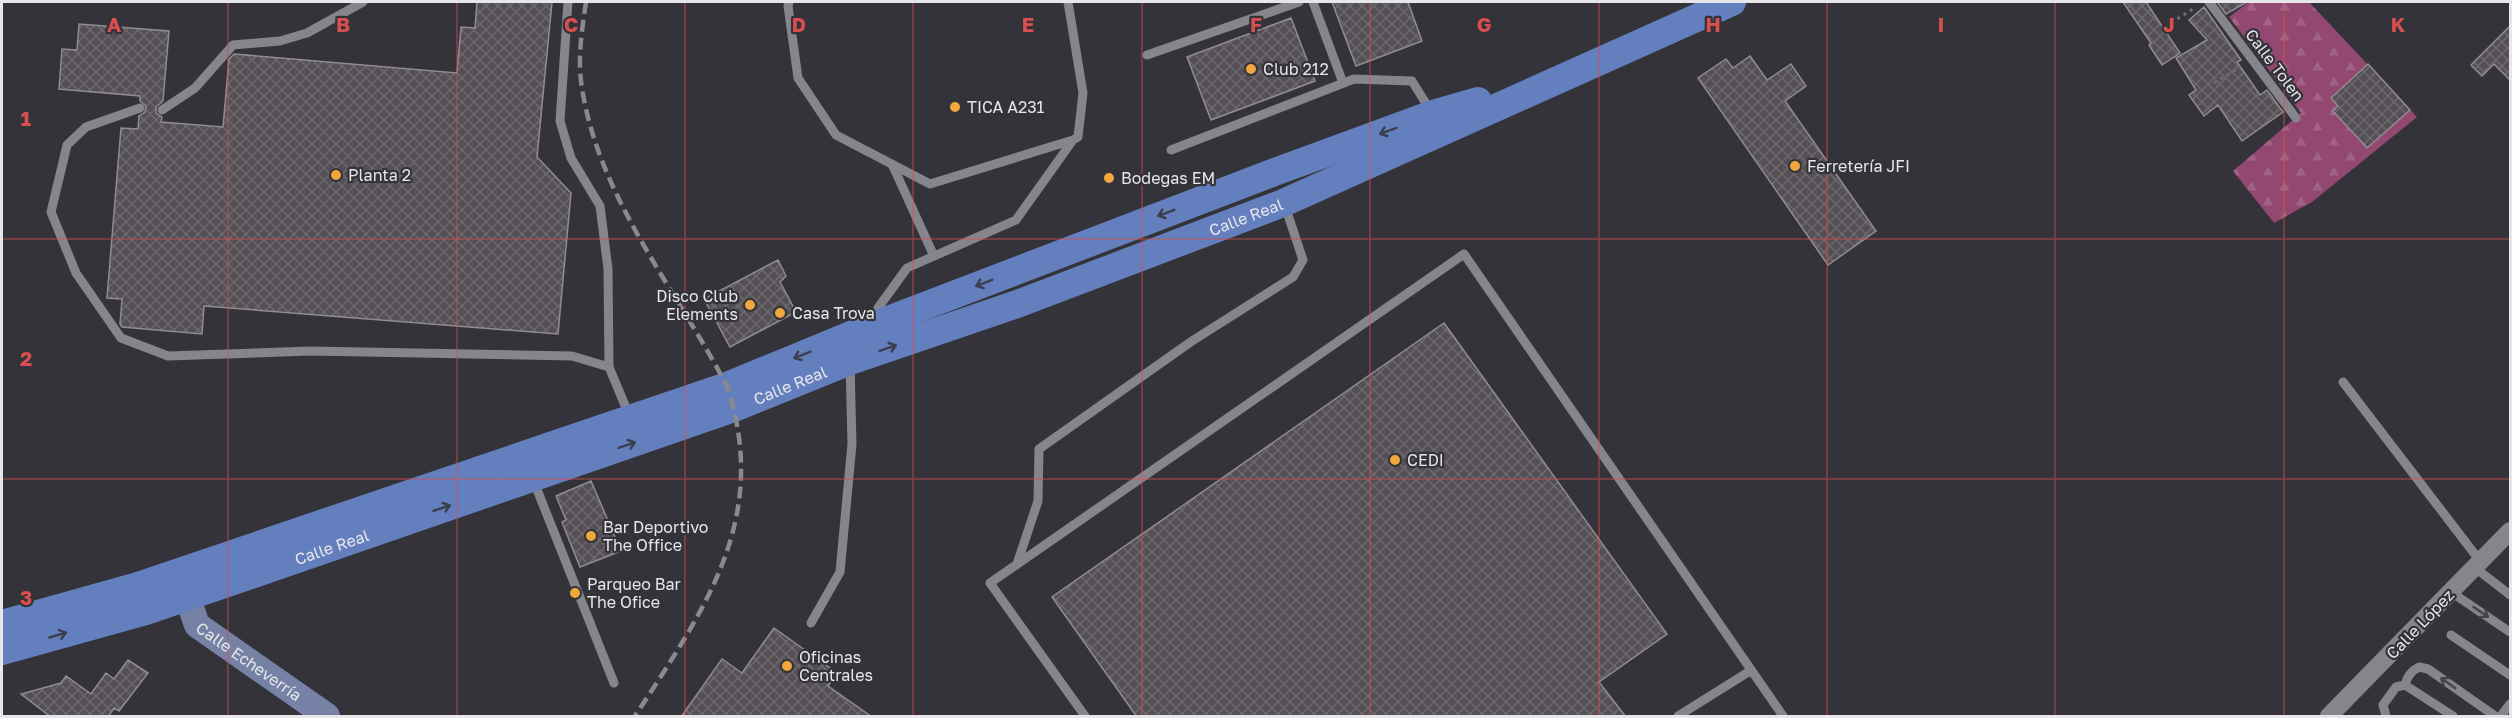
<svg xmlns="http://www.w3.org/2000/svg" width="2512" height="718" font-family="'Golos Text',sans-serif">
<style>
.forest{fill:url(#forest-firs)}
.building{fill:url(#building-cross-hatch);stroke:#918c92;stroke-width:1.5}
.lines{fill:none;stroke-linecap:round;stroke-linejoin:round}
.path{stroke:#6d6d72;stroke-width:3;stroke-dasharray:3 4.5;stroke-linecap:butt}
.lane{stroke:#86858c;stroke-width:9}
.street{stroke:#86858c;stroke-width:18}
.secondary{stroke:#7582a5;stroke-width:26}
.primary{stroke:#647fbe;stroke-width:28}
.rail{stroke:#89898e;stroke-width:4.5;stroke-dasharray:12 6;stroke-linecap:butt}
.oneway{stroke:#3a3e4d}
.oneway2{stroke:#44434a}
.grid{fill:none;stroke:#d94e4f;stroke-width:1.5;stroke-opacity:0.55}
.poi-dot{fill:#efa73e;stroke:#333339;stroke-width:2}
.labels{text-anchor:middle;stroke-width:4.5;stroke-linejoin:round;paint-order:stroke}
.street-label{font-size:16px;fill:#e7e6ea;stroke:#333339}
.poi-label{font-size:16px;fill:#e7e6ea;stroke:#333339;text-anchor:start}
.grid-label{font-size:20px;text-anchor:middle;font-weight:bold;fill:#d94e4f;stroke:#333339;stroke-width:4.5;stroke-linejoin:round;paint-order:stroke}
</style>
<defs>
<pattern id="forest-firs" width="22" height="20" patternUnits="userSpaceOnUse" patternTransform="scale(1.5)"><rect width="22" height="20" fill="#934871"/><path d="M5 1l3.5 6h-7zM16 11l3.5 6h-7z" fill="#a26285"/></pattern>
<pattern id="building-cross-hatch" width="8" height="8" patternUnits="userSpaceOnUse" patternTransform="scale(1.5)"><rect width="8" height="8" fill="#555056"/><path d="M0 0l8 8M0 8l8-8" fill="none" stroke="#6d696e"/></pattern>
</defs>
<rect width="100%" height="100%" fill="#333339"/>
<path class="forest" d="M2249,2H2309L2417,117L2312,202L2274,223L2233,171L2301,113L2229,17Z"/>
<path class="building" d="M477,2H552L537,157L571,193L558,334L204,306L202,334L122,327L120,324L122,299L107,298L121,128L138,129L139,116L145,112L146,106L140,101V96L59,89L62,49L77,50L79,24L169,31L163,101L156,107V113L162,117L161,122L223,127L229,59L234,54L457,73L461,27L475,28Z
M1332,2H1408L1422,41L1356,66Z
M2123,2H2146L2180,53L2162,65L2149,45L2151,43Z
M2217,2H2247L2226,14Z
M2204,7L2241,60L2237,62L2260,95L2267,90L2283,112L2242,141L2218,105L2204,116L2189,95L2196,90L2176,58L2207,40L2189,20Z
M1291,18L1315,81L1211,120L1187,57Z
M2511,25V81L2494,64L2482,76L2471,65Z
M1750,56L1767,80L1791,64L1806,86L1785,101L1876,231L1828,265L1698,78L1726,59L1733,68Z
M2368,64L2410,110L2367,148L2333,111L2338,106L2331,98Z
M778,260L786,276L780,282L796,312L730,347L704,299Z
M1444,323L1667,634L1599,682L1626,717H1137L1052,597Z
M591,481L621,551L580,567L562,522L566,520L556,496Z
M774,628L837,673L828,686L872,717H681L722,659L742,673Z
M128,660L148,673L119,711L114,708L108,717H51L21,694L61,683L66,676L91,694L106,673L114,679Z"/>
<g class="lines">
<path class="path" d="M2171,23L2196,7
M2214,83L2241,66"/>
<path class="lane" d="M568,2L560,121L571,158L600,206L608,269L609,367
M789,2L788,6L798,78L836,135L930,184L1073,140L1078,137L1083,93L1068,2
M1313,2L1343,83
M2209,2L2296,118
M1147,55L1299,2
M140,108L86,127L67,145L51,212L76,273L121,338L168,356L310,351L572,356L609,367L629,415
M162,110L195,88L233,45L280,41L307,33L363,2
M1171,150L1354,79L1412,81L1430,110
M892,164L934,256
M880,320L878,308L907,268L1016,220L1073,140
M2343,382L2480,561
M534,482L614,683
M1017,564L1038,501L1039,449L1192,341L1293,277L1303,260L1285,206
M2474,567L2510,595
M2451,592L2510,632
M811,623L840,572L852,444L850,364
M2451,635L2510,675
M2405,685C2407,676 2411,671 2419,667L2428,669L2495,716
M1085,716L990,583L1464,254L1783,716
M1678,716L1750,671
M2386,716L2383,705L2396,687L2405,685L2453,716
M2501,716L2510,704"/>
<path class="street" d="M2329,716L2510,531"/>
<path class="secondary" id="s1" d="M187,596L197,625L327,716"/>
<g class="primary">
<path d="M2,624L138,586L727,386L880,323L1280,170L1433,114L1478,101"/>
<path id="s2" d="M2,651L146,611L254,574L734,408L850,361L1020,303L1283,203L1732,2"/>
</g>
<path class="rail" d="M586,2C582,30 577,59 582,88C599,198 676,289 727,386C771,519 704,610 635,716"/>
</g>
<defs><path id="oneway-shaft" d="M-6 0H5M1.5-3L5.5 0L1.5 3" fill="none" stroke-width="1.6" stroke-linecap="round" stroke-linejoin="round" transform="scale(1.5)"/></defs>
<g class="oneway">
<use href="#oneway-shaft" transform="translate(1388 131) rotate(160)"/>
<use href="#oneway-shaft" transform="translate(1166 213) rotate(159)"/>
<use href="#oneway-shaft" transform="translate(984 283) rotate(159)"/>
<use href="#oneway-shaft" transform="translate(888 348) rotate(-19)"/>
<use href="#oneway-shaft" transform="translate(802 355) rotate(158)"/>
<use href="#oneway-shaft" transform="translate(627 445) rotate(-19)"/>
<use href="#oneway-shaft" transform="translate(442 508) rotate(-19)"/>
<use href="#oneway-shaft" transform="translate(58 635) rotate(-16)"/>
</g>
<g class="oneway2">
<use href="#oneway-shaft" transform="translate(2481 612) rotate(34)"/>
<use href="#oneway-shaft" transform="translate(2448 683) rotate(-145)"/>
</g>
<path class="grid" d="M228,2V716M457,2V716M685,2V716M913,2V716M1142,2V716M1370,2V716M1599,2V716M1827,2V716M2055,2V716M2284,2V716M2,239H2510M2,479H2510"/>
<g class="poi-dot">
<circle cx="1251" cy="69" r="6"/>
<circle cx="955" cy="107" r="6"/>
<circle cx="1795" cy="166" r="6"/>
<circle cx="336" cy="175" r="6"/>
<circle cx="1109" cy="178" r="6"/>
<circle cx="750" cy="305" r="6"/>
<circle cx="780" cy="313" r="6"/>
<circle cx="1395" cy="460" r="6"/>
<circle cx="591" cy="536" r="6"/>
<circle cx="575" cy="593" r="6"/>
<circle cx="787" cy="666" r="6"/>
</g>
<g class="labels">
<g class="street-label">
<text transform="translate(2275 65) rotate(53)" y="6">Calle Tolen</text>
<text dy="6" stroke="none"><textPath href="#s2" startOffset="1318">Calle Real</textPath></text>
<text dy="6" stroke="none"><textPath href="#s2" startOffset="832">Calle Real</textPath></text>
<text dy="6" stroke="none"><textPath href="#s2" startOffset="346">Calle Real</textPath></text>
<text transform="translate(2420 624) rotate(-46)" y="6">Calle López</text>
<text dy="6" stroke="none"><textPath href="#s1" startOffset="94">Calle Echeverría</textPath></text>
</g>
<g class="poi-label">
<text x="1263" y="75">Club 212</text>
<text x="967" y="113">TICA A231</text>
<text x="1807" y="172">Ferretería JFI</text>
<text x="348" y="181">Planta 2</text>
<text x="1121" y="184">Bodegas EM</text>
<text x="738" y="302" text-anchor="end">Disco Club<tspan x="738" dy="18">Elements</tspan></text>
<text x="792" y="319">Casa Trova</text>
<text x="1407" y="466">CEDI</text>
<text x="603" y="533">Bar Deportivo<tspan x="603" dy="18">The Office</tspan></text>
<text x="587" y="590">Parqueo Bar<tspan x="587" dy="18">The Ofice</tspan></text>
<text x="799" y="663">Oficinas<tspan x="799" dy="18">Centrales</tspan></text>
</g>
</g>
<g class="grid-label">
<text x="114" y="32">A</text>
<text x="343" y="32">B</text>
<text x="571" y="32">C</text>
<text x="799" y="32">D</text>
<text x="1028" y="32">E</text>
<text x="1256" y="32">F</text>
<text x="1484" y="32">G</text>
<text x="1713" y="32">H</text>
<text x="1941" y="32">I</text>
<text x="2169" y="32">J</text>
<text x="2398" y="32">K</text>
<text x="26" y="126">1</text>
<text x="26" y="366">2</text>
<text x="26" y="605">3</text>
</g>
<rect width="2512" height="718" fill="none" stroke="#e7e6ea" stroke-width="6"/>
</svg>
